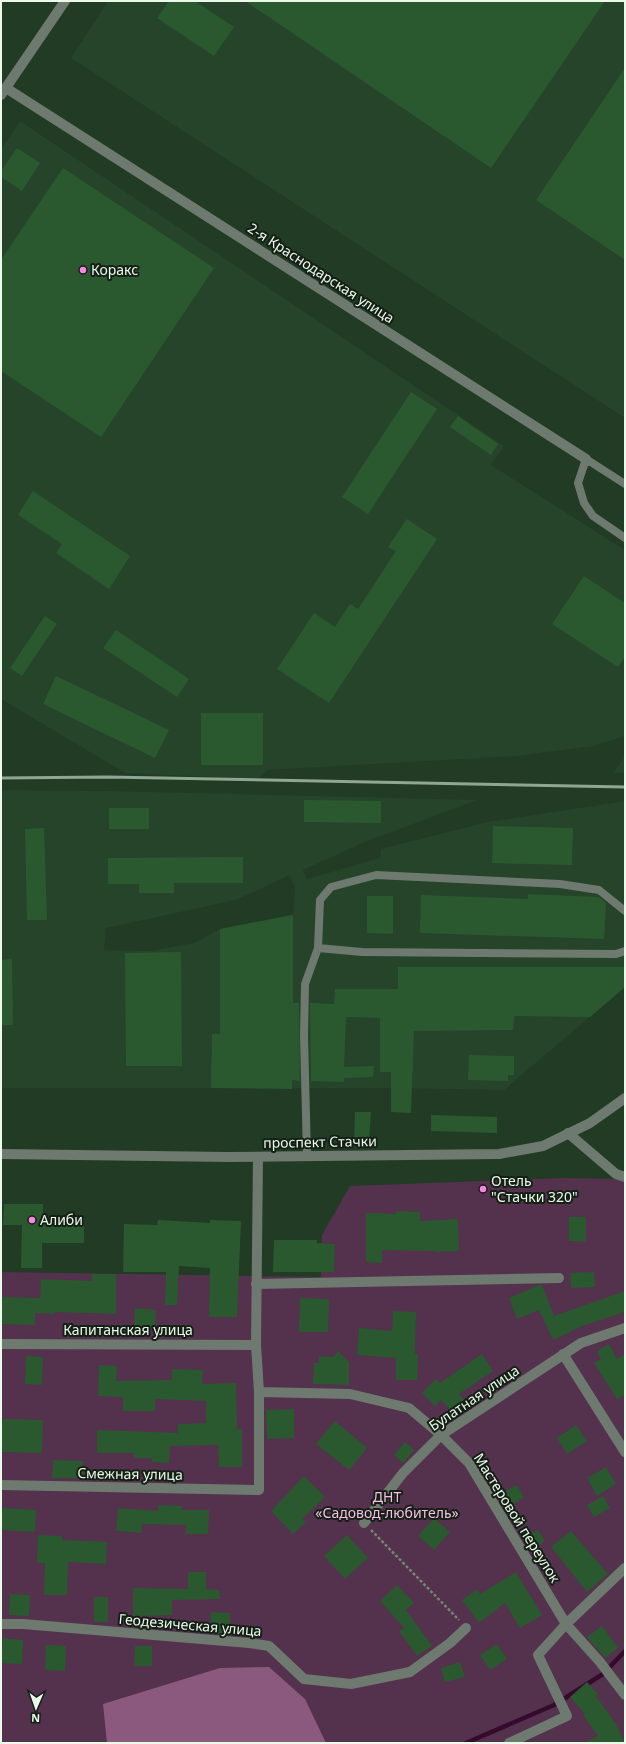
<svg xmlns="http://www.w3.org/2000/svg" width="626" height="1744" font-family="'Noto Sans',sans-serif">
<style>
.built{fill:#254429;fill-rule:evenodd}
.green{fill:#54314c}
.forest{fill:#8b597e}
.lines{fill:none;stroke-linecap:round;stroke-linejoin:round}
.stream{stroke:#350a2d;stroke-width:4.5}
.building{fill:#2a5930}
.path{stroke:#728774;stroke-width:2.5;stroke-dasharray:3 2;stroke-linecap:butt}
.service{stroke:#6e7a6f;stroke-width:8}
.minor{stroke:#6e7a6f;stroke-width:10}
.tertiary{stroke:#6e7a6f;stroke-width:10}
.rail{stroke:#91a593;stroke-width:3}
.poi-dot{fill:#fd86e2;stroke:#141f15;stroke-width:1.5}
.labels{text-anchor:middle;stroke-width:4;stroke-linejoin:round;paint-order:stroke}
.poi-label{font-size:14px;fill:#ebfaeb;stroke:#141f15;text-anchor:start}
.street-label{font-size:14px;fill:#ebfaeb;stroke:#141f15}
.park-label{font-size:14px;fill:#fabce9;stroke:#141f15}
</style>
<rect width="100%" height="100%" fill="#223b25"/>
<path class="built" d="M108,1H625V418L71,58Z
M20,121L504,446L491,465L625,550V736L593,746L516,756L267,770L258,779L125,773L1,699V150Z
M625,756V773H613Z
M1,790L107,791L477,800L365,842L303,870L307,879L380,858L381,849L488,822L625,801V987L504,1090L391,1088H1ZM290,875L295,888L293,914L220,929L194,943L149,951L104,950L106,928L236,900Z"/>
<path class="green" d="M564,1178L625,1179V1743H1V1272L321,1277L322,1235L350,1186Z"/>
<path class="forest" d="M269,1667L305,1699L326,1743H107L103,1704L220,1668Z"/>
<g class="lines">
<path class="stream" d="M466,1743L554,1705L603,1674L625,1651"/>
</g>
<path class="building" d="M169,1H195L234,27L214,56L157,18Z
M245,1H605L491,168Z
M625,68V260L536,200Z
M17,148L40,163L22,191L1,177V171Z
M63,168L214,268L101,437L1,371V260Z
M411,392L437,409L368,514L342,497Z
M458,416L498,444L491,455L450,427Z
M33,491L130,556L109,589L56,553L62,544L18,515Z
M407,519L437,539L329,703L277,669L314,613L335,627L350,604L358,609L396,551L388,547Z
M584,576L625,603V657L618,667L552,624Z
M45,616L57,624L22,676L10,668Z
M116,630L189,679L177,697L103,648Z
M56,676L169,730L155,758L43,704Z
M201,713H263V765H201Z
M304,800L381,801V823L304,822Z
M109,808H149V829H109Z
M493,826L573,828L572,865L492,863Z
M44,828L47,920H27L25,829Z
M243,857V883H174V893H139V884H108V858Z
M528,894L599,897L606,903L604,939L420,933L421,895L528,899Z
M367,896H393V934L367,933Z
M293,915V1003H299L300,1081L292,1080V1089L211,1088L212,1034H220V929Z
M181,952L182,1066H126L125,953Z
M12,959L13,1025H1V960Z
M398,967H625V987L590,1017L514,1016L513,1030L414,1031L411,1113L391,1112V1072H380V1018L346,1017L344,1067L374,1066L373,1077L344,1078V1082L311,1081L310,1003L334,1004L335,989H398Z
M469,1055L514,1056V1075H508V1081L468,1080Z
M355,1112H371L369,1143L354,1142Z
M431,1115L497,1117V1133L431,1131Z
M4,1204H43V1218H84V1243H42V1268H21L22,1225H3Z
M396,1211L420,1212V1221L458,1219L459,1251L435,1252V1251L382,1250V1263L366,1262V1213L396,1214Z
M569,1217H586V1242L569,1241Z
M158,1220L210,1223V1220L241,1221L237,1317H209L210,1268L179,1266L177,1305H165L166,1272H123L124,1224L157,1225Z
M274,1240H317V1243L335,1244L334,1272H273Z
M594,1272L595,1287L571,1288L570,1273Z
M92,1274H116V1314L55,1312V1314L35,1313V1325L1,1324V1297L40,1298L41,1279L92,1281Z
M539,1285H542L554,1316L625,1291V1312L582,1326L553,1340L539,1310L517,1319L509,1298Z
M300,1298L329,1299L328,1332H299Z
M135,1308L156,1310L155,1328L134,1326Z
M393,1311L416,1312L415,1354H418L417,1380H396V1358L357,1355L359,1328L392,1331Z
M609,1344L617,1359L625,1354V1395L617,1399L594,1363L601,1359L597,1351Z
M338,1351L349,1362V1385L313,1384L314,1363H319V1356L333,1357Z
M482,1354L493,1371L459,1394L467,1403L454,1414L441,1400L435,1406L422,1393L436,1379L440,1383Z
M26,1356L43,1357L42,1385L25,1384Z
M99,1365L117,1366L116,1381L172,1380V1369L203,1370L202,1384L236,1383L237,1429H242V1467H219L218,1445L170,1446L169,1463L152,1462V1458H134V1453H97V1430L178,1433V1424L206,1423V1401L155,1399V1411H123V1397L98,1396Z
M294,1409V1438L267,1439L266,1410Z
M2,1419L43,1420L42,1453L1,1452Z
M335,1421L367,1448L349,1470L316,1444Z
M576,1425L587,1441L567,1454L557,1438Z
M405,1442L414,1450L403,1463L394,1455Z
M53,1460L83,1461V1478H52Z
M606,1467L616,1484L597,1496L587,1478Z
M304,1476L325,1497L302,1519L306,1522L293,1534L271,1511Z
M517,1485L524,1498L512,1504L505,1491Z
M603,1496L610,1508L594,1517L587,1505Z
M158,1505L182,1506L181,1510H209L208,1534H186V1525L142,1524L141,1533L116,1531L118,1508L158,1511Z
M2,1508L36,1510L35,1532L2,1530Z
M434,1518L450,1532L434,1550L418,1536Z
M538,1530L545,1541L534,1549L526,1537Z
M571,1531L608,1574L587,1592L551,1547Z
M38,1535L62,1536V1540L107,1542L106,1564L68,1562L67,1595H44L45,1563H37Z
M347,1535L368,1558L345,1579L324,1556Z
M188,1572H206V1589L219,1590L220,1599L172,1600V1615L133,1616V1588L188,1589Z
M516,1572L542,1615L520,1628L505,1603L479,1623L462,1600L477,1589L480,1594Z
M397,1585L414,1603L406,1610L432,1646L417,1656L399,1631L404,1628L380,1601Z
M10,1594L30,1595L29,1616L9,1615Z
M94,1597H108V1622H94Z
M211,1612L230,1613V1635L210,1633Z
M602,1626L618,1648L605,1658L587,1637Z
M3,1638L23,1640L22,1664L1,1663Z
M497,1644L507,1659L490,1670L480,1655Z
M46,1645L66,1646L65,1671L45,1670Z
M135,1646H152V1666H134Z
M460,1662L465,1677L445,1682L441,1668Z
M587,1682L598,1694L596,1696L616,1724L625,1743H584L598,1736L583,1715L585,1714L570,1697Z"/>
<g class="lines">
<path class="path" d="M371,1530L459,1620"/>
<path class="service" d="M625,484L586,459L578,483L584,503L593,516L625,538
M318,948L362,952L616,954L625,951
M307,1156L304,1036L305,984L318,948L320,900L331,887L376,875L560,884L599,890L625,911"/>
<path class="minor" d="M6,88L586,459
M1,95L65,1
M568,1133L616,1174L625,1177
M256,1284L559,1278
M1,1344L256,1345
M563,1354L625,1452
M259,1392L350,1394L409,1408L441,1435L469,1463L566,1624L600,1662L625,1695
M1,1485L259,1490V1392L256,1345L258,1157
M364,1523L403,1473L441,1435L581,1343L625,1328
M1,1624H23L249,1643L269,1646L304,1679L351,1684L410,1672L450,1643L466,1628
M509,1743L567,1716L538,1655L566,1624L625,1568"/>
<path class="tertiary" d="M1,1154L229,1157L499,1154L543,1146L590,1123L625,1098"/>
<path class="rail" d="M1,778L108,777L625,787"/>
</g>
<g class="poi-dot">
<circle cx="83" cy="270" r="4"/>
<circle cx="483" cy="1189" r="4"/>
<circle cx="32" cy="1220" r="4"/>
</g>
<g class="labels">
<g class="poi-label">
<text x="91" y="275">Коракс</text>
<text x="491" y="1186">Отель<tspan x="491" dy="16">"Стачки 320"</tspan></text>
<text x="40" y="1225">Алиби</text>
</g>
<g class="street-label">
<text transform="translate(321 273) rotate(33)" y="5">2-я Краснодарская улица</text>
<text transform="translate(320 1142) rotate(-1)" y="5">проспект Стачки</text>
<text x="128" y="1335">Капитанская улица</text>
<text transform="translate(474 1398) rotate(-34)" y="5">Булатная улица</text>
<text transform="translate(130 1474) rotate(1)" y="5">Смежная улица</text>
<text transform="translate(517 1518) rotate(58)" y="5">Мастеровой переулок</text>
<text transform="translate(190 1625) rotate(5)" y="5">Геодезическая улица</text>
</g>
<g class="park-label">
<text x="387" y="1502">ДНТ<tspan x="387" dy="16">«Садовод-любитель»</tspan></text>
</g>
</g>
<rect width="626" height="1744" fill="none" stroke="#ebfaeb" stroke-width="4"/>
<g transform="translate(36 1708) rotate(182)" stroke="#141f15" stroke-width="3" paint-order="stroke">
<path d="M0-3L7 15L0 10L-7 15Z" fill="#ebfaeb"/>
<text y="-6" font-size="11" font-weight="bold" text-anchor="middle" fill="#ebfaeb">N</text>
</g>
</svg>
